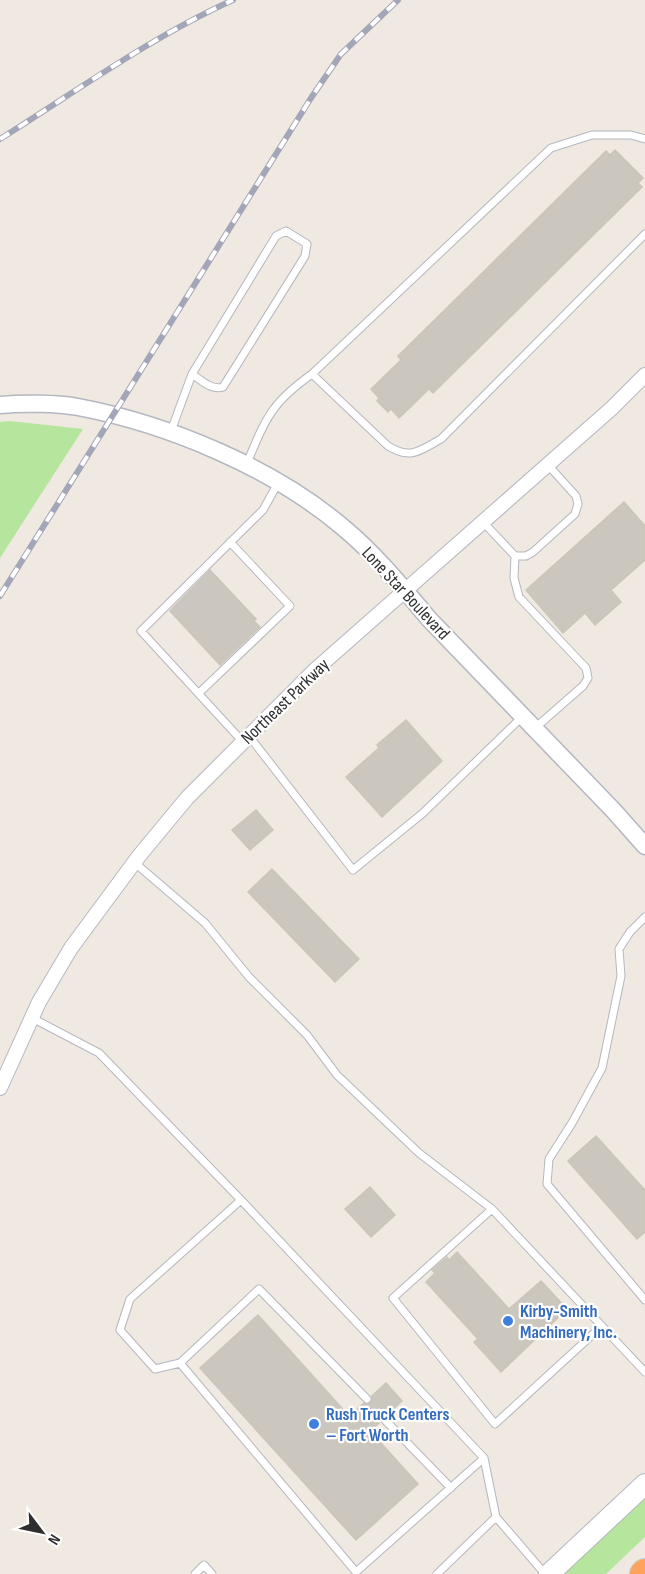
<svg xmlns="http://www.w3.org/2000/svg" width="645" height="1574" font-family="'Sofia Sans Condensed',sans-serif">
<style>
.green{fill:#b6e59e}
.building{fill:#cbc7bf;stroke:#cbc5ba;stroke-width:1.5}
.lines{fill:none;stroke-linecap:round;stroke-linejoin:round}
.service-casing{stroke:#b4b7c1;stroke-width:9}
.minor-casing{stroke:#b4b7c1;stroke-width:16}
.tertiary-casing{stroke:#b4b7c1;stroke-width:19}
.secondary-casing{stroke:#b4b7c1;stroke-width:22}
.motorway-casing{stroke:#c9c9c9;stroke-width:28}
.service{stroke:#fff;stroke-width:7}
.minor{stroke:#fff;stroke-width:14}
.tertiary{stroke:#fff;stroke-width:16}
.secondary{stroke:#fff;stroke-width:20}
.motorway{stroke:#ffa35c;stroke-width:26}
.rail-casing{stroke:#a3a6b8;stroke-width:6}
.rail{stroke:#fff;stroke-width:4;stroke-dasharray:11;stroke-linecap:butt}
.shop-dot{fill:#3f7fe0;stroke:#fff;stroke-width:2}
.labels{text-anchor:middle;stroke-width:4.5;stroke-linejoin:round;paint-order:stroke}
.street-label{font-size:18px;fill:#2e2e2e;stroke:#fff}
.shop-label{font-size:18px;font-weight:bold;fill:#366cbe;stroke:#fff;text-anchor:start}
</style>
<rect width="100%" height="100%" fill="#efe9e1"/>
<path class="green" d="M10,421L83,429L0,558V422Z
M645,1495V1537L606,1574H561Z"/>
<path class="building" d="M615,150L643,178L638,183L642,187L433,393L429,389L399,418L391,409L388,412L377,401L379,398L371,389L401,360L398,356L606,151L610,155Z
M624,502L645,526V560L611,590L621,602L595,625L585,613L563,633L526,590Z
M210,570L256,619L254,621L260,627L220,665L170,611Z
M406,720L442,761L382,817L346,777L379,748L377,745Z
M256,810L273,830L250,850L232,830Z
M272,869L359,959L335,982L248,892Z
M596,1136L645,1190V1232L637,1239L568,1161Z
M370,1187L395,1215L371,1237L345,1209Z
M457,1252L509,1309L541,1281L567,1309L501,1372L474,1342L478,1339L426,1282L435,1273L432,1270L447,1257L449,1260Z
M258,1315L349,1416L364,1403H370L372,1396L386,1383L402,1401L387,1415L382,1416L380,1422L370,1431L418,1484L356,1540L200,1368Z"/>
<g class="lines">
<g class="service-casing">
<path id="service" d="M312,374L388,446C411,460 419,451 441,439L645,234
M171,431L192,374L276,236L286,231L307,244L305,256L223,387C212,391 201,380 192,374
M247,463C266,418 271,403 312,374L551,148L592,135H631L645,139
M483,522L515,556H526L533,552L575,514L578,504L576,496L548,465
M515,556L514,578L519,597L586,668L588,678L583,686L535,728
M199,693L290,606L230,542
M249,736L353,870L423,813L523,716
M243,742L141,631L263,510L278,483
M135,863L205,923L249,977L307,1035L337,1075L419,1153L492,1209
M645,917L630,932L619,949L621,976L602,1068L572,1123L549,1159L547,1184L645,1300
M32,1018L99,1053L241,1200L484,1458L496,1517L545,1574
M602,1326L495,1424L393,1298L492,1209L645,1372
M180,1363L155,1369L120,1330L130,1299L241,1200
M367,1399L259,1289L180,1363L356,1572L484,1458
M385,1420L451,1488
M195,1574L204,1565L212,1574
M437,1574L496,1517"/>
</g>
<g class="minor-casing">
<path id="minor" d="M0,1088L39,1002L71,948L139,856L187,798L315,670L612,408L645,375"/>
</g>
<g class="tertiary-casing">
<path id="tertiary" d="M0,405C21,403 57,403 78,407C168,424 274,468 345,529C376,555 403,588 429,619L614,811L645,846"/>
</g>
<g class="secondary-casing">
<path id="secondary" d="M549,1574L645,1484"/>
</g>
<g class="motorway-casing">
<path id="motorway" d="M643,1574L645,1572"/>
</g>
<use href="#service" class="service"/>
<use href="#minor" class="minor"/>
<use href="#tertiary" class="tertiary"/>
<use href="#secondary" class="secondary"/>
<use href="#motorway" class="motorway"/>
<g class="rail-casing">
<path id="rail" d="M0,139C75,92 153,36 233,0
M0,596L311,98L341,54L398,0"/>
</g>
<use href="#rail" class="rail"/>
</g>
<g class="shop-dot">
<circle cx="508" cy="1321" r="6"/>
<circle cx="314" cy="1424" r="6"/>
</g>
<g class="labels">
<g class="street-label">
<text transform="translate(406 593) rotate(47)" y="6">Lone Star Boulevard</text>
<text transform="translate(285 701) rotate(-44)" y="6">Northeast Parkway</text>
</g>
<g class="shop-label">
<text x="520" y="1317">Kirby-Smith<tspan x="520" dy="21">Machinery, Inc.</tspan></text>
<text x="326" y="1420">Rush Truck Centers<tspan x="326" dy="21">– Fort Worth</tspan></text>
</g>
</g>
<g transform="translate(42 1532) rotate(122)" stroke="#ffffff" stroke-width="4.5" paint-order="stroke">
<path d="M0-4.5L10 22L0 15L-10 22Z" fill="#2e2e2e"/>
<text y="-9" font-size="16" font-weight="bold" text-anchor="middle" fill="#2e2e2e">N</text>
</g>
</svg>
